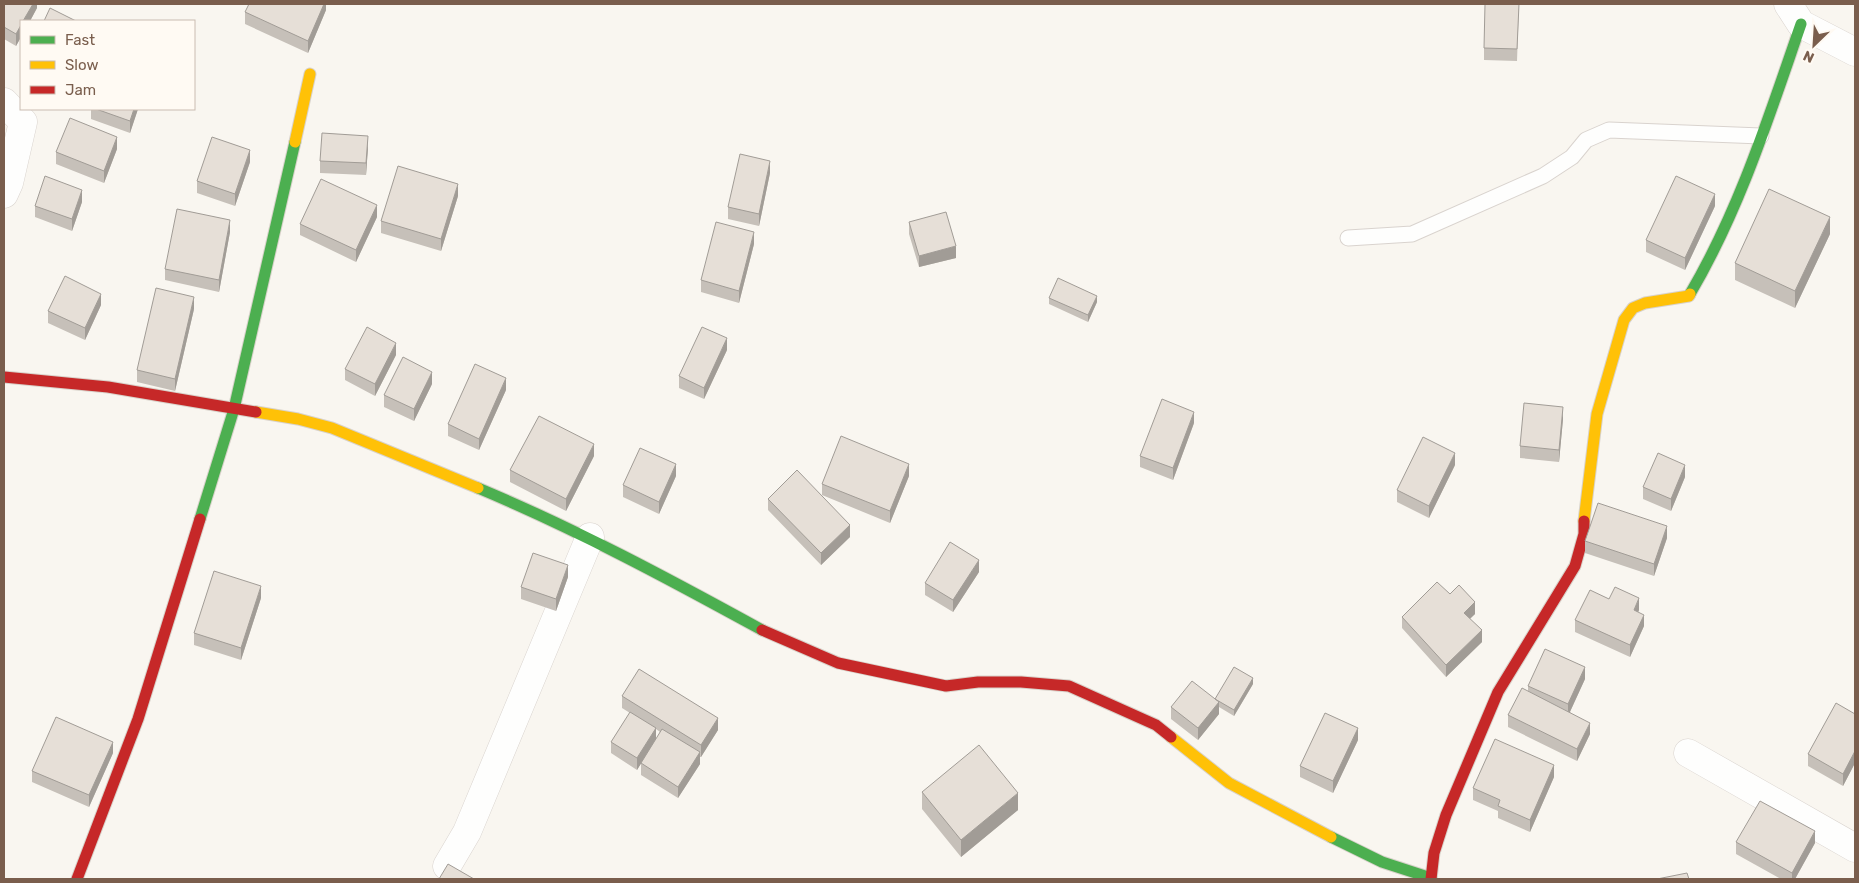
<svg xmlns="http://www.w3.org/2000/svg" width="1859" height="883" font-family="Rubik,sans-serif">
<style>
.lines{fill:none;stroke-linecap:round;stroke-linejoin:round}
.lane-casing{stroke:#d9d3ce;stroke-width:17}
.street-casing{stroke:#d9d3ce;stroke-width:29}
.fast-casing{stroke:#d8d2ca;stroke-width:13}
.slow-casing{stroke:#d8d2ca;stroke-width:13}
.jam-casing{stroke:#d8d2ca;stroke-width:13}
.lane{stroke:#fefefd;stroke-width:15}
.street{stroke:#fefefd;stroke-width:28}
.fast{stroke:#4caf50;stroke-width:11}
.slow{stroke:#ffc107;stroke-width:11}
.jam{stroke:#c62828;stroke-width:11}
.wall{fill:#c6c0b9;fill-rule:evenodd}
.shaded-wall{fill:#a19c96}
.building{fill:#e6dfd7;stroke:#a19c96}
</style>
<rect width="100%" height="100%" fill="#f9f6f0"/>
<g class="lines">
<g class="lane-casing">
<path id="lane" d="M1348,238L1412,234L1543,176L1572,157L1586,140L1609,130L1761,136"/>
</g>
<g class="street-casing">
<path id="street" d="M1788,4L1801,24L1855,52
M4,102L23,122L9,183L4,194
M1688,753L1855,848
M447,866L467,832L590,537"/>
</g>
<g class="fast-casing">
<path id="fast" d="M1690,294C1740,209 1769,116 1801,24
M478,488C576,529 669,579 762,630
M200,519L234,409L295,142
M1331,837L1382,862L1431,878"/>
</g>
<g class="slow-casing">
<path id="slow" d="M295,142L310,74
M256,412L298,419L332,428L478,488
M1584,521L1597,414L1624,320L1633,308L1645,303L1689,296L1690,294
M1171,737L1229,783L1331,837"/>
</g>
<g class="jam-casing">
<path id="jam" d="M4,377L108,387L256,412
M762,630L838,663L946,686L978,682H1021L1069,686L1156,725L1171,737
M77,879L138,719L200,519
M1431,879L1434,853L1446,815L1498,692L1575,566L1584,534V521"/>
</g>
<use href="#lane" class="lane"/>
<use href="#street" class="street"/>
<use href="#fast" class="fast"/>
<use href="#slow" class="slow"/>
<use href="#jam" class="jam"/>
</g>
<path class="wall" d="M4,4H37V8L30,21H21V37L16,46L4,39Z
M326,4V10L308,53L245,24V12Z
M1519,4L1517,61L1484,60V48Z
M91,109H138L130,133L91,119Z
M368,147L366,175L320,173V161Z
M117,149L104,183L56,164V152Z
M250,162L235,206L197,193V181Z
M770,173L759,226L728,219V207Z
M458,196L441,251L381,233V221Z
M82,202L72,231L35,217V206Z
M1715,206L1685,270L1646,252V240Z
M377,217L356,262L300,235V224Z
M909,222L956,258L919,267L909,234Z
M230,232L219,292L165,280V269Z
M1830,234L1795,308L1735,280V263Z
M754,244L739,303L701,292V280Z
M1049,298L1097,302L1088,322L1049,304Z
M101,305L85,340L48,323V311Z
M194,309L175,391L137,382V370Z
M727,350L704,399L679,388V376Z
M396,355L375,396L345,380V369Z
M432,384L414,421L384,407V395Z
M506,390L479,450L448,436V424Z
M1563,419L1559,462L1520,458V446Z
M1194,423L1173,480L1140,467V456Z
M594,456L566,511L510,482V470Z
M1455,465L1429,518L1397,502V490Z
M676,476L659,514L623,497V485Z
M909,476L890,523L822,495V484Z
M1685,477L1671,511L1643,499V487Z
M768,499L850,537L821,565L768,510Z
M1667,538L1654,576L1585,553V541Z
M979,572L953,612L925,595V583Z
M568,577L556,611L521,599V587Z
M261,598L241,660L194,645V633Z
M1609,599L1639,610L1638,612L1644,626L1630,657L1575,632V620Z
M1475,614L1470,619L1482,642L1446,677L1402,628V617Z
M1585,679L1570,712L1590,734L1577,761L1508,727V715L1528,691V686Z
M1253,684L1234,716L1219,707V714L1198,740L1171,719V707L1215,699Z
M622,696L718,730L701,757H700V764L678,798L641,775V763L637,770L611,753V742L630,713L622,708ZM656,729L660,732L656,740Z
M1855,714V763L1843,786L1808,766V754Z
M1358,740L1333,793L1300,777V766Z
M113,753L89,807L32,782V771Z
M1554,777L1530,832L1498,818V811L1473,800V788Z
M922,792L1018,810L961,857L922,809Z
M1736,842L1815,843L1795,879H1781L1736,854Z"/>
<path class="shaded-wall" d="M33,4H37V8L30,21H23Z
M324,4H326V10L308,53V41Z
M21,25V37L16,46V34Z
M134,109H138L130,133V121Z
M368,136V147L366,175V163Z
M117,137V149L104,183V171Z
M250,150V162L235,206V194Z
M770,161V173L759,226V214Z
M458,184V196L441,251V239Z
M82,190V202L72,231V219Z
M1715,194V206L1685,270V258Z
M377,205V217L356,262V250Z
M1830,217V234L1795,308V291Z
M230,220V232L219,292V280Z
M754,232V244L739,303V291Z
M956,246V258L919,267V256Z
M101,294V305L85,340V328Z
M1097,296V302L1088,322V315Z
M194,297V309L175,391V379Z
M727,338V350L704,399V388Z
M396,343V355L375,396V384Z
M432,372V384L414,421V409Z
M506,378V390L479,450V439Z
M1563,407V419L1559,462V450Z
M1194,412V423L1173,480V468Z
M594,444V456L566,511V499Z
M1455,453V465L1429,518V506Z
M676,464V476L659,514V502Z
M909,464V476L890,523V511Z
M1685,465V477L1671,511V499Z
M850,525V537L821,565V553Z
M1667,526V538L1654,576V564Z
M979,560V572L953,612V600Z
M568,565V577L556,611V599Z
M261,586V598L241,660V648Z
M1639,598V610L1634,622V610Z
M1475,602V614L1464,624V613Z
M1644,615V626L1630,657V645Z
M1482,630V642L1446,677V665Z
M1585,667V679L1568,716V704Z
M1253,678V684L1234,716V710Z
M1219,702V714L1198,740V728Z
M718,718V730L701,757V745Z
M1590,723V734L1577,761V749Z
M656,728V740L637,770V758Z
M1358,728V740L1333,793V781Z
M113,742V753L89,807V795Z
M1855,751V763L1843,786V774Z
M700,752V764L678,798V787Z
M1554,765V777L1530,832V820Z
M1018,793V810L961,857V840Z
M1815,831V843L1795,879H1792V873Z"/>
<path class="building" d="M4,4H33L23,21H21V25L16,34L4,27Z
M249,4H324L308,41L245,12Z
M1485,4H1519L1517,49L1484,48Z
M50,8L76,21H44Z
M96,109H134L130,121Z
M70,118L117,137L104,171L56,152Z
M322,133L368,136L366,163L320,161Z
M212,137L250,150L235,194L197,181Z
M740,154L770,161L759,214L728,207Z
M398,166L458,184L441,239L381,221Z
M45,176L82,190L72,219L35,206Z
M1676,176L1715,194L1685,258L1646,240Z
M321,179L377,205L356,250L300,224Z
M1769,189L1830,217L1795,291L1735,263Z
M177,209L230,220L219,280L165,269Z
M946,212L956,246L919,256L909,222Z
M716,222L754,232L739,291L701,280Z
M65,276L101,294L85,328L48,311Z
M1058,278L1097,296L1088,315L1049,298Z
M156,288L194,297L175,379L137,370Z
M367,327L396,343L375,384L345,369Z
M702,327L727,338L704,388L679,376Z
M403,357L432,372L414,409L384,395Z
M475,364L506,378L479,439L448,424Z
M1162,399L1194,412L1173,468L1140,456Z
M1524,403L1563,407L1559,450L1520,446Z
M539,416L594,444L566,499L510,470Z
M841,436L909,464L890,511L822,484Z
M1423,437L1455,453L1429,506L1397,490Z
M640,448L676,464L659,502L623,485Z
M1658,453L1685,465L1671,499L1643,487Z
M797,470L850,525L821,553L768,499Z
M1598,503L1667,526L1654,564L1585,541Z
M950,542L979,560L953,600L925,583Z
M533,553L568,565L556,599L521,587Z
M214,571L261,586L241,648L194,633Z
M1437,582L1450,594L1459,585L1475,602L1464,613L1482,630L1446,665L1402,617Z
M1615,587L1639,598L1634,610L1644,615L1630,645L1575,620L1590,590L1609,599Z
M1545,649L1585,667L1568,704L1528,686Z
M1234,667L1253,678L1234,710L1215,699Z
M639,669L718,718L701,745L622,696Z
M1192,681L1219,702L1198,728L1171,707Z
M1522,688L1590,723L1577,749L1508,715Z
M1836,703L1855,714V751L1843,774L1808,754Z
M630,712L656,728L637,758L611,742Z
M1325,713L1358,728L1333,781L1300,766Z
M56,717L113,742L89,795L32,771Z
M662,729L700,752L678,787L641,763Z
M1495,739L1554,765L1530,820L1498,806L1500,800L1473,788Z
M979,745L1018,793L961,840L922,792Z
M1760,801L1815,831L1792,873L1736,842Z
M448,864L474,879H439Z
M1687,873L1689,879H1657Z"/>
<rect width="1859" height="883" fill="none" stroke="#7a5e4d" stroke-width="10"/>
<rect x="20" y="20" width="175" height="90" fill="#fffaf3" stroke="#cabcb1"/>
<rect x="30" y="36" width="25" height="8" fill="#4caf50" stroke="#cabcb1"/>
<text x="65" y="45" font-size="15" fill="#7a5e4d">Fast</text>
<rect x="30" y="61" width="25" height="8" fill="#ffc107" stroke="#cabcb1"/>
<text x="65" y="70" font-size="15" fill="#7a5e4d">Slow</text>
<rect x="30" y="86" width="25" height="8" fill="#c62828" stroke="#cabcb1"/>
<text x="65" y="95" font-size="15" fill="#7a5e4d">Jam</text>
<g transform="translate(1814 45) rotate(205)" stroke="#fffaf3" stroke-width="4" paint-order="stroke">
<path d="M0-4L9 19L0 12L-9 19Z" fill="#7a5e4d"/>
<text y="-8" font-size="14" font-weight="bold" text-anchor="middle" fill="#7a5e4d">N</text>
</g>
</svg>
